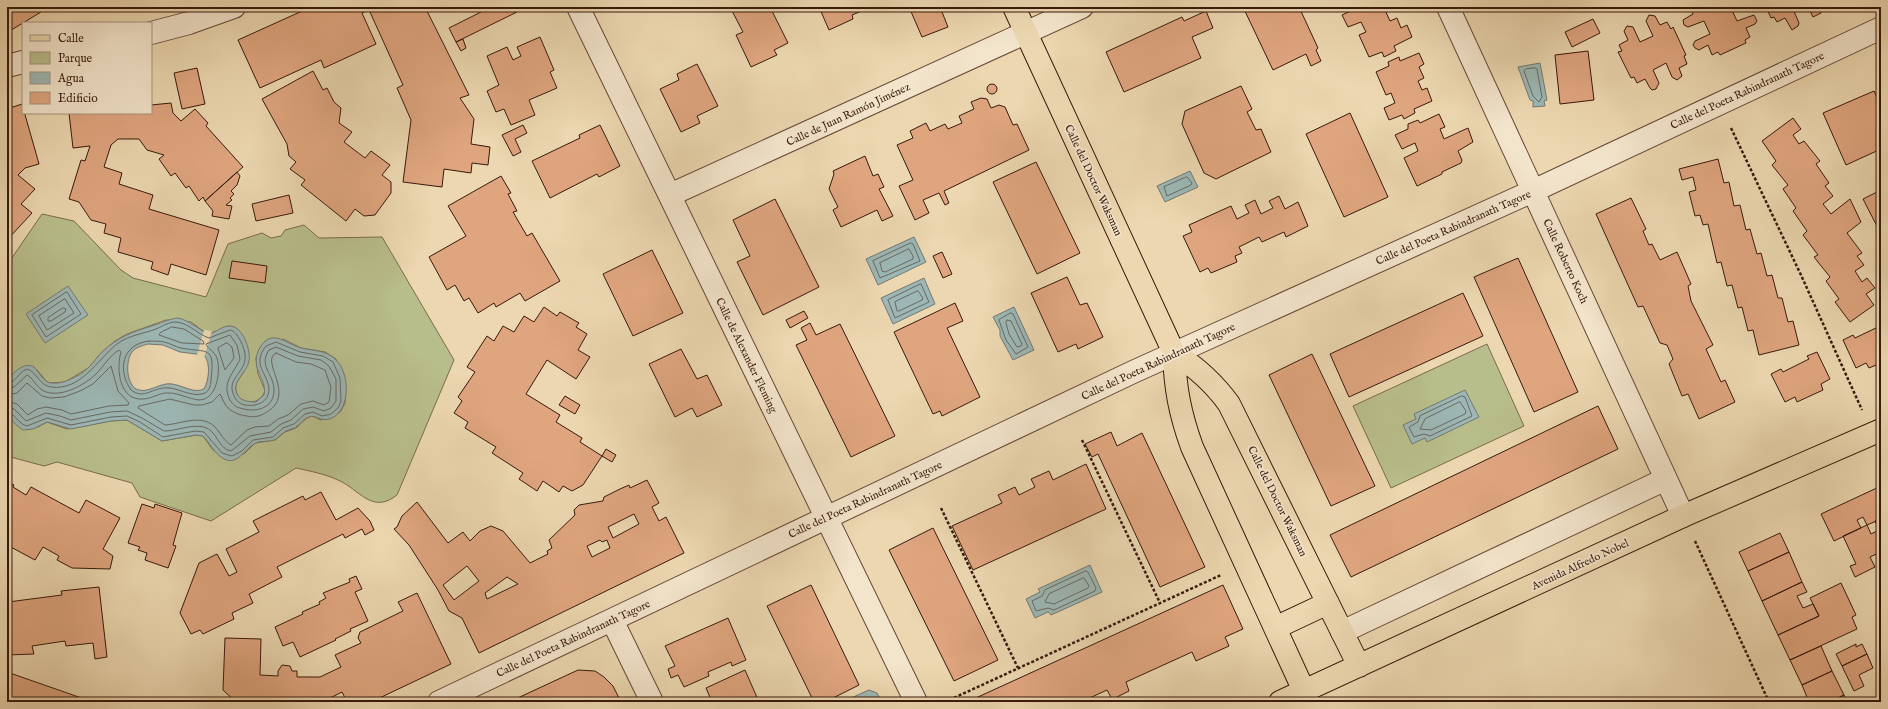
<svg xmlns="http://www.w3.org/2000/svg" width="1888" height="709" font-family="'IM FELL English',serif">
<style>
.green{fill:#b8be8b;stroke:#786c4c}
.water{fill:#9cb7b5;stroke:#747872;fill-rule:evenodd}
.pier{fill:#ecd7b0}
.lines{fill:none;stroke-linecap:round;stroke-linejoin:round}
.shore{stroke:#6a6861;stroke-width:1}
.building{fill:#dfa57f;stroke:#38190d;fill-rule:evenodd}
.minor-casing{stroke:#654836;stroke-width:24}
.major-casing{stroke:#38190d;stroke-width:24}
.path{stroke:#38190d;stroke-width:2.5;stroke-dasharray:3 2;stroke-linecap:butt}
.minor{stroke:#f3e5cc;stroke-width:22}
.major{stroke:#ecd7b0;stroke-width:22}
.labels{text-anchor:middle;stroke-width:3.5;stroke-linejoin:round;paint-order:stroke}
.street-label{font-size:11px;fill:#38190d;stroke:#f3e5cc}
</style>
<rect width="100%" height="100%" fill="#ecd7b0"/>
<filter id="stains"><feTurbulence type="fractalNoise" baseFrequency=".005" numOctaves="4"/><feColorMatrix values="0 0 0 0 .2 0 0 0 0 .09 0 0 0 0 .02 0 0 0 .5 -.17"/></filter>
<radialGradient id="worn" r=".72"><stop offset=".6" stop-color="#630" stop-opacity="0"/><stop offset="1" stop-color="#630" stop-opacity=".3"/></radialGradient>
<path class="green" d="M42,214L74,221L121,270L133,278L206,297L228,244L262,233L271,238L281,236L285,230L304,225L319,238L382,237L454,360L397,495C372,515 359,489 338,480C325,474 310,471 296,468L211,521L140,497L132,483L57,462L44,466L7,456V414L18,426L38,427L47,422L67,429L111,421L127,420L162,441L196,435L203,436L213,450L244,454L255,443L275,440L285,432L296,428L307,418L312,416L321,420L333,417L341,411L345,403L344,377L336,359L325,352L301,348L283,339L256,357L258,374L265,390C261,406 239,406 236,391C234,382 241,378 244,371C250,360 246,327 229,326L209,334L203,331L191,322L166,320L127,334L115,341L100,354L90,367L65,382L51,383L47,382L37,370L8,380L7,383V265Z
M1487,344L1524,426L1391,488L1353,406Z"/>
<path class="water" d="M1540,63L1547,100L1544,101L1545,106L1533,107V101L1530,100L1518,67Z
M1190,171L1198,187L1165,202L1157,186Z
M914,237L926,262L878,285L866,259Z
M924,278L935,304L893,324L881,298Z
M68,286L88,315L45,343L26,314Z
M1014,307L1034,350L1013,360L1000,336V330L993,317Z
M178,318C191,321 197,329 209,334C216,332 223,326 229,326C243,325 251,351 249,361C247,373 231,381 237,394C240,401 249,402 256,402L264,395C268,378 247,367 261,346C273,328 288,345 301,348C314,351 325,350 335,359C350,372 351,409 332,418C320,423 316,414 309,417C304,418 301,423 297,426C294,429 290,429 286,431C279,435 277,441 268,441C264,442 260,441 256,443C244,448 237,469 221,457C213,451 209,442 203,436L196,435L162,441L127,420L111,421L71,429L47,422L33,429L23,430C14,424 7,417 7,406C7,399 5,388 8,382C11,373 25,361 34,367C39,372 44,383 51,383C59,384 68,381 75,377C88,371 92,363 101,353C119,336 132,332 155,325C163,323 168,319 178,318ZM148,344L163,345L180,352L204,355C211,363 209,380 204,389C194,394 182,385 172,384C161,382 149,393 139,390C126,387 125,361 132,352C136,347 142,346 148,344Z
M1465,390L1479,417L1427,442L1425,438L1412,444L1403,425L1416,419L1414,414Z
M1090,565L1102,592L1051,615L1048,612L1035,618L1026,599L1040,592L1038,589Z
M869,690L877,693L882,702H842Z"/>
<path class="pier" d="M204,330L212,331L204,358L197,355Z"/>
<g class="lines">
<path class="shore" d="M1535,68L1537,69L1542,97L1539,102L1533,96L1524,71L1526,69Z
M1187,177L1192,183L1191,185L1167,196L1164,187Z
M911,243L913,244L920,261L880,278L873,261Z
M909,249L913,256V259L885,272L882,271L880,263Z
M921,284L929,302L895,318L888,300Z
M918,291L923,298L922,300L899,311H897L895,302Z
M67,292L81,314L46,337L32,315Z
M65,299L74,313L47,330L39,316Z
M63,308L66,309L65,312L51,321H48V318Z
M1011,313L1013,314L1028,347L1016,354L1006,340L999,320Z
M1007,320L1011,321L1022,344L1021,346L1017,347L1009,334L1006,323Z
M172,327L184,329L203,341L204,344L182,343L159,335L160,333Z
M149,341C154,341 159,341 164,342C170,343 175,347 181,348C208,353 215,345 211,380C211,386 209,393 202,394C189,397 176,386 163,388C150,390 143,399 131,390C117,370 122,344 149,341Z
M227,343L232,347L234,358L225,370L218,348Z
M276,353L296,362L311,364L325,370L331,387L329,402L324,405L313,401L301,404L288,415L278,419L269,426L255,427L247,430L231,445C224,441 220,432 214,426C200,414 181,424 165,425L138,408L139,406L170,399L194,405H202L212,402L220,394C222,397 222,399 224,402C228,411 238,415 247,416C254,418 261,416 267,412C297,394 259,361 276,353Z
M7,384C15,383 19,372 27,369C37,372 40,386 51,387C81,391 97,360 117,344C129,335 143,334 156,329C163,326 169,322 176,322C189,323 197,334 209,338L230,330C235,331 237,335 240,340C243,345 246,354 245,360C243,373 228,379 233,393C235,400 238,403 245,405C257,407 269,402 269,389C268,373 251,365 266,346L276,342L300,352L323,356L333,362L340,378L341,402L338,408L331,414L322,416L313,412L305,414L294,424L283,428L273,437L253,440L242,451L232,456L222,453L204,432L195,431L163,437L140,422L127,416L111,417L71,425L47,418L27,426C18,424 15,413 7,412
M7,389L14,387L27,375C33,378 36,386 42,390C58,400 85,385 96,374C104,366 109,356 119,350L121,352C116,368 119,401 143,399C152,399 160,392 169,393C179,393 189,399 199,400C217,400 221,371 217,358C214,351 208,349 206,344L230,335L237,345L240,359C234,373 222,382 229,398C231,403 235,407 240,408C255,413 274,409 274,390C274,374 258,366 269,350L276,347L298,356L321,360L329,366L336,379V401L331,408L324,411L313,407L303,409L291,420L281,424L271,432L250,436L231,451C218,449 217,430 204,427C190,424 177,431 164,431L142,418L127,411L110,412L71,420L60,416L46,413L26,421L14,409L7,407
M7,395L17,393L27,383L42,396L50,398L64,397L80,391L93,384L111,366L118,391L129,403L128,405L109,406L71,414L62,410L46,407L37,409L28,415L17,404L7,401
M1462,396L1465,397L1472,416L1430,436L1424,434L1414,437L1409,427L1418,422L1420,416Z
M1460,402L1466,411L1465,414L1431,430L1420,429L1425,419Z
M1086,571L1088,572L1096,588L1095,591L1054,610L1048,608L1036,611L1032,601L1042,596L1045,590Z
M1084,578L1089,586L1088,588L1054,604L1045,602L1049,594Z"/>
</g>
<path class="building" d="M7,7H38L41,12L8,32Z
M311,7H368L369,10L362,13L376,44L324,68L321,60L260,88L238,40Z
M368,7H382L370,12Z
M382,7H425L469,95L460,98L474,119L471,144L490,147L488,165L472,163L471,173L444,169L442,187L403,182L411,120L397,88L403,85L370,12Z
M491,7H515L517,12L456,42L449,28Z
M730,7H770L788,43L774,50L777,55L751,67L736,35L743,32Z
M819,7H868L869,8L852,15L853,19L829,30Z
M909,7H940L948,27L922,37Z
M1243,7H1299L1318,48L1316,50L1321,61L1311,66L1306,54L1273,70Z
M1355,7H1391L1385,10L1390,21L1397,18L1401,28L1407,25L1412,37L1394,46L1396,51L1384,57L1382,52L1369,57L1359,35L1366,32L1361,22L1348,27L1342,15L1355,9Z
M1689,7H1732L1731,8L1737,21L1754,15L1757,21L1755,24L1746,28L1750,37L1745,40L1746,43L1720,55L1718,52L1712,55L1708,45L1699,50L1695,48L1693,45L1695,41L1710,34L1704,21L1688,27L1684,25L1683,20L1693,14Z
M1766,7H1798L1793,9L1799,23L1798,26L1792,30L1785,18L1777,22L1774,17L1771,18Z
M1808,7H1821L1819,8L1821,13L1813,17Z
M1206,11L1213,28L1192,37L1201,58L1124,92L1106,52L1182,17L1184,21Z
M1649,15L1655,16L1660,25L1667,22L1671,29L1673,27L1686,55L1684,56L1687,64L1679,68L1682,76L1677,80L1672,77L1666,63L1653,70L1659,83L1656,89L1652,90L1650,88L1645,79L1637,83L1634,77L1631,78L1618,52L1622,51L1619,45L1628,40L1624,31L1627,26L1633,27L1640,42L1653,36L1646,21Z
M1593,19L1600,33L1572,47L1565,32Z
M540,37L554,70L550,72L557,88L529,100L535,115L511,125L504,109L496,112L487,91L499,85L487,56L507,47L513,60L521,56L517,47Z
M463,39L466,48L461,51L456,42Z
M1588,51L1594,100L1560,104L1555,55Z
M1419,53L1424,64L1419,67L1424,78L1418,81L1422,90L1427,88L1432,101L1414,109L1415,113L1404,119L1402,115L1389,120L1384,108L1395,103L1391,93L1386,95L1376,72L1389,66L1388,62L1399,57L1400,61Z
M697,64L718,106L697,116L700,123L681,132L660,89L679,80L677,74Z
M197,68L205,104L182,109L174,73Z
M313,71L323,90L327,88L334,102L341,108L339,123L352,132L344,142L365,158L371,151L390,165L382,175L391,182V193L375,215L364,216L355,209L346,221L301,185L305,180L290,169L296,162L289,156L287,144L262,99Z
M987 89a5 5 0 1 1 10 0a5 5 0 1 1-10 0Z
M1241,86L1252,109L1247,112L1256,130L1261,129L1271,152L1216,179L1204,173L1182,124L1185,111Z
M1874,91L1881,106V149L1846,165L1823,113Z
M981,98L987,99L991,108L999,105L1005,107L1013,125L1017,124L1029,150L944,191L949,203L945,205L939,193L923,200L929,213L915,220L899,186L913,180L897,145L913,138L910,131L926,123L930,131L945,124L948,129L962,123L959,116L974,109L971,102Z
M171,103L173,113L181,121L195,109L208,123L206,126L243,167L205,201L203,197L199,201L189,186L186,188L175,173L171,176L159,159L164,155L147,150L139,139H118L111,145L104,167L122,173L119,184L153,195L149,209L219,230L206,275L171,264L168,275L151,269L153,262L118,252L121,238L104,233L106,224L91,220L79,202L69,199L81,160L85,161L90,146L73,148L69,113H151V105Z
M22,104L39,164L25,168L18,175L35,189L21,204L32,213L7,240V156L8,154L7,109Z
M1350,113L1388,197L1344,217L1306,134Z
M1439,114L1445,127L1440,129L1444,139L1468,128L1473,142L1458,151L1462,160L1461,163L1442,172V174L1417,186L1404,158L1418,151L1415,143L1402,149L1395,135L1408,129V124L1418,120L1420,123Z
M1793,118L1801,129L1793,135L1799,144L1804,141L1820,161L1816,164L1829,183L1825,186L1833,196L1823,204L1831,214L1850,199L1861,222L1847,233L1862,253L1857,256L1864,265L1855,271L1862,282L1867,278L1875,288L1866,294L1874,305L1850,322L1835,302L1839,299L1826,281L1830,277L1814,257L1818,255L1803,235L1807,231L1793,211L1796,208L1783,189L1788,185L1772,165L1776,161L1762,141Z
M523,125L527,133L515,139L521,152L513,156L502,135Z
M600,125L620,166L599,177L597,174L550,198L532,161L580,138L579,135Z
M865,156L873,176L878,174L884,187L879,189L893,216L882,221L877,210L841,227L833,210L838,207L829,189L834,174L833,171Z
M1718,159L1724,183L1729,182L1734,206L1740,205L1746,230L1750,229L1757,254L1761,253L1767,276L1772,275L1778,298H1782L1788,322L1793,321L1799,345L1759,355L1753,330L1748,331L1742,307L1738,308L1732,285L1727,286L1721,262L1717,263L1708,224L1703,225L1700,215L1695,216L1689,192L1696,190L1693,177L1682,180L1679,169Z
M1036,162L1080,253L1037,274L993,182Z
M237,172L240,176L237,185L231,191L234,194L230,198L232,200L226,205L232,206L229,219L212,216L213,211L205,201Z
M501,176L511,193L508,194L517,211L513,212L527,236L532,233L560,281L525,301L520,293L496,307L494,303L478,313L469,298L464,301L455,285L447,290L429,257L466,236L448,206Z
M1881,190V234L1863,199Z
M289,195L293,213L256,221L252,204Z
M1279,196L1285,209L1298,202L1308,226L1286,237L1284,232L1262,242L1259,237L1239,247L1242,253L1235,256L1237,262L1211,273L1208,268L1200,272L1183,236L1192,232L1189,225L1231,206L1237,219L1249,213L1245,205L1255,200L1261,214L1273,208L1269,201Z
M1631,198L1646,229L1643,231L1648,243L1649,245L1652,244L1660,260L1677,252L1691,284L1688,286L1691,301L1713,345L1706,349L1721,382L1725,380L1735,402L1699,419L1688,394L1682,396L1669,364L1673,359L1667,345L1660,343L1643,306L1638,307L1596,214Z
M775,199L819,287L763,315L737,262L750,256L733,220Z
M652,250L683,313L633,336L603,274Z
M942,252L952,274L943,278L933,256Z
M1518,258L1578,392L1534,412L1474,277Z
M232,261L267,266L265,283L229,278Z
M1067,277L1080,305L1087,303L1103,337L1078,349L1076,344L1058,352L1031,293Z
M1463,293L1483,336L1349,397L1330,354Z
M955,303L963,321L947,328L980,397L942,416L940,411L933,414L894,332Z
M544,307L557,316L560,312L579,323L576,327L587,334L578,350L590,357L576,379L547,360L526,394L560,415L556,422L582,438L580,442L602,456L583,485L572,491L563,486L559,492L543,481L537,491L519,479L523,473L492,453L496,447L465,428L468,422L454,413L462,401L458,397L475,372L467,367L487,336L494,341L503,326L514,332L524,316L534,322Z
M804,311L808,318L790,328L786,320Z
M1881,322V363L1869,368L1866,363L1856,368L1843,340L1853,335L1855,338L1880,326L1879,323Z
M810,323L816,335L840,324L895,436L851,457L796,345L807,340L801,328Z
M681,349L697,379L707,375L722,405L697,417L692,408L675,417L649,364Z
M1817,352L1830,379L1821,384L1823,390L1797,402L1795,397L1785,402L1771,374L1781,369L1783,372L1809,359L1807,356Z
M1312,354L1375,486L1331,506L1269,375Z
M565,396L580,405L575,414L559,405Z
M1598,406L1618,449L1351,577L1330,535Z
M1111,432L1117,446L1142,433L1205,567L1160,587L1098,454L1092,457L1085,444Z
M606,449L616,455L612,462L602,456Z
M1086,464L1106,509L973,570L952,526L1002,503L998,495L1015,487L1019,495L1035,487L1031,479L1049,471L1053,480Z
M647,480L659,503L652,507L659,521L666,517L684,553L479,653L462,618L449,611L438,590L409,545L394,529L397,527L402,516L417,502L448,543L463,532L470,541L480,531L491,526L503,531L530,563L548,554L547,551L552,548L549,540L575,515L574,510L579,505L603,501L604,497L620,489L629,485L630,488ZM634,514L639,524L613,538L608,527ZM600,540L602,542L607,540L610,548L592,557L587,546ZM467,566L479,581L454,600L443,585ZM507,577L518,584L487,599L485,593Z
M7,481L14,485L13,487L26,495L31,487L79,513L86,500L120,518L103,549L113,556L110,569L72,568L57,560L59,556L43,547L35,560L7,545Z
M1881,486V519L1867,525L1863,517L1857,520L1861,528L1834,541L1821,514Z
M321,492L336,520L358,508L370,521L374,530L365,535L362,529L345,538L343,534L277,567L282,577L249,594L253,603L232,613L234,619L203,634L200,630L191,634L180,613L199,563L217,554L229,576L237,572L226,549L259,532L253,521L303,496L305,500Z
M142,504L154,508L155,504L182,513L173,545L176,546L168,568L145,560L147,553L138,550L140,547L128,543Z
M1881,519V552L1870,557L1875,567L1855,577L1850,566L1856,564L1843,536L1867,525L1871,534L1879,530L1875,521Z
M933,528L998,660L954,681L889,550Z
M1780,533L1789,552L1748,571L1739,552Z
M1789,552L1802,582L1762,601L1748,571Z
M356,576L362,589L355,592L368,621L350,629L351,631L335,639L336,640L300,657L293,642L283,646L275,627L303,614L302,612L320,604L319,602L326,598L323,593L350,582L349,579Z
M1802,582L1807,592L1797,596L1803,608L1813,604L1819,616L1778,635L1762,601Z
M1841,583L1856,615L1852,617L1857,629L1790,660L1778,635L1819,616L1810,598Z
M811,585L859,685L825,702H814L767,606Z
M1223,585L1243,629L1225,637L1229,646L1196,661L1192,652L1126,682L1129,691L1113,699H1112L1107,690L1081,702H967Z
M99,587L107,657L95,659L93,643L66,646L65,641L32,646L34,654L7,655L8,602L62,595L61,591Z
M417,593L451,664L371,702H347L342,692L330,698V702H236L223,690L225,638L261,639L260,675L278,676V671L282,665L290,666L292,671H297V677H320L341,667L335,655L361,643L358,638L360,632L403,611L398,602Z
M728,618L746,660L732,666L731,662L708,672L709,676L684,687L678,675L671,678L668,669L675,666L665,646Z
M1856,644V647L1862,644L1867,654L1842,666L1836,654Z
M1821,646L1832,671L1802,685L1790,660Z
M1867,654L1873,668L1859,675L1864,686L1854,691L1842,666Z
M578,670L595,671L604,677L613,686L621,702H509Z
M745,670L759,702H712L706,688Z
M1832,671L1844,695L1830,702H1809L1802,685Z
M7,672L93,702H7Z
M1844,695L1847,702H1830Z"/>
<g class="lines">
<g class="minor-casing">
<path id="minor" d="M578,7L916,702
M1448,7L1683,516
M151,33L189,23L234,7
M7,66L23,62
M670,195L1082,7
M612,620L652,702
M1342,632L1666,479
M439,702L1133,372L1533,191L1881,28"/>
</g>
<g class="major-casing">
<path id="major" d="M1014,7L1174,353C1175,388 1180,414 1192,447L1304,691
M1174,353C1196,367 1214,383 1229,404L1359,666
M1275,628L1328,603
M1280,702L1683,516L1881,430"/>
</g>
<path class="path" d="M1731,128L1801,275L1862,410
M1082,440L1160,603
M941,508L1018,668
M1695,541L1769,702
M945,702L1221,575"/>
<use href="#minor" class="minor"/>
<use href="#major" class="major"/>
</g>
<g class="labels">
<g class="street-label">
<text transform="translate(1747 90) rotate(-25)" y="4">Calle del Poeta Rabindranath Tagore</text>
<text transform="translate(848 114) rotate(-25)" y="4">Calle de Juan Ramón Jiménez</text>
<text transform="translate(1094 180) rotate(65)" y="4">Calle del Doctor Waksman</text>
<text transform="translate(1453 227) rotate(-24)" y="4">Calle del Poeta Rabindranath Tagore</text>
<text transform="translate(1566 261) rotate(65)" y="4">Calle Roberto Koch</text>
<text transform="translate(747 355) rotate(64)" y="4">Calle de Alexander Fleming</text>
<text transform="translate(1158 361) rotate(-25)" y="4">Calle del Poeta Rabindranath Tagore</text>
<text transform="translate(865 499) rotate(-25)" y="4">Calle del Poeta Rabindranath Tagore</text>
<text transform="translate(1278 501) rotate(64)" y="4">Calle del Doctor Waksman</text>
<text transform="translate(1580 564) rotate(-25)" y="4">Avenida Alfredo Nobel</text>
<text transform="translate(573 638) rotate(-25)" y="4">Calle del Poeta Rabindranath Tagore</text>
</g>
</g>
<rect width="1888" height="709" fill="none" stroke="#ecd7b0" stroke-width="24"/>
<rect x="8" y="8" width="1872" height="693" fill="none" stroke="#38190d" stroke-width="2"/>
<rect x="12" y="12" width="1864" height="685" fill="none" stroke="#38190d"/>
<rect x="22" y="22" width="130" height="92" fill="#f3e5cc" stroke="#a89380"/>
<rect x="30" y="35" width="20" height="6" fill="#ecd7b0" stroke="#a89380"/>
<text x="58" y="42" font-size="12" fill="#38190d">Calle</text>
<rect x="30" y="52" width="20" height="12" fill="#b8be8b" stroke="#a89380"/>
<text x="58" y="62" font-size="12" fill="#38190d">Parque</text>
<rect x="30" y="72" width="20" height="12" fill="#9cb7b5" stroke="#a89380"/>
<text x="58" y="82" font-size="12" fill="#38190d">Agua</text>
<rect x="30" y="92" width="20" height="12" fill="#dfa57f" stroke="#a89380"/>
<text x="58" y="102" font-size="12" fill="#38190d">Edificio</text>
<rect width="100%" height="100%" filter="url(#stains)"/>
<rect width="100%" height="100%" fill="url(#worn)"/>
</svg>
